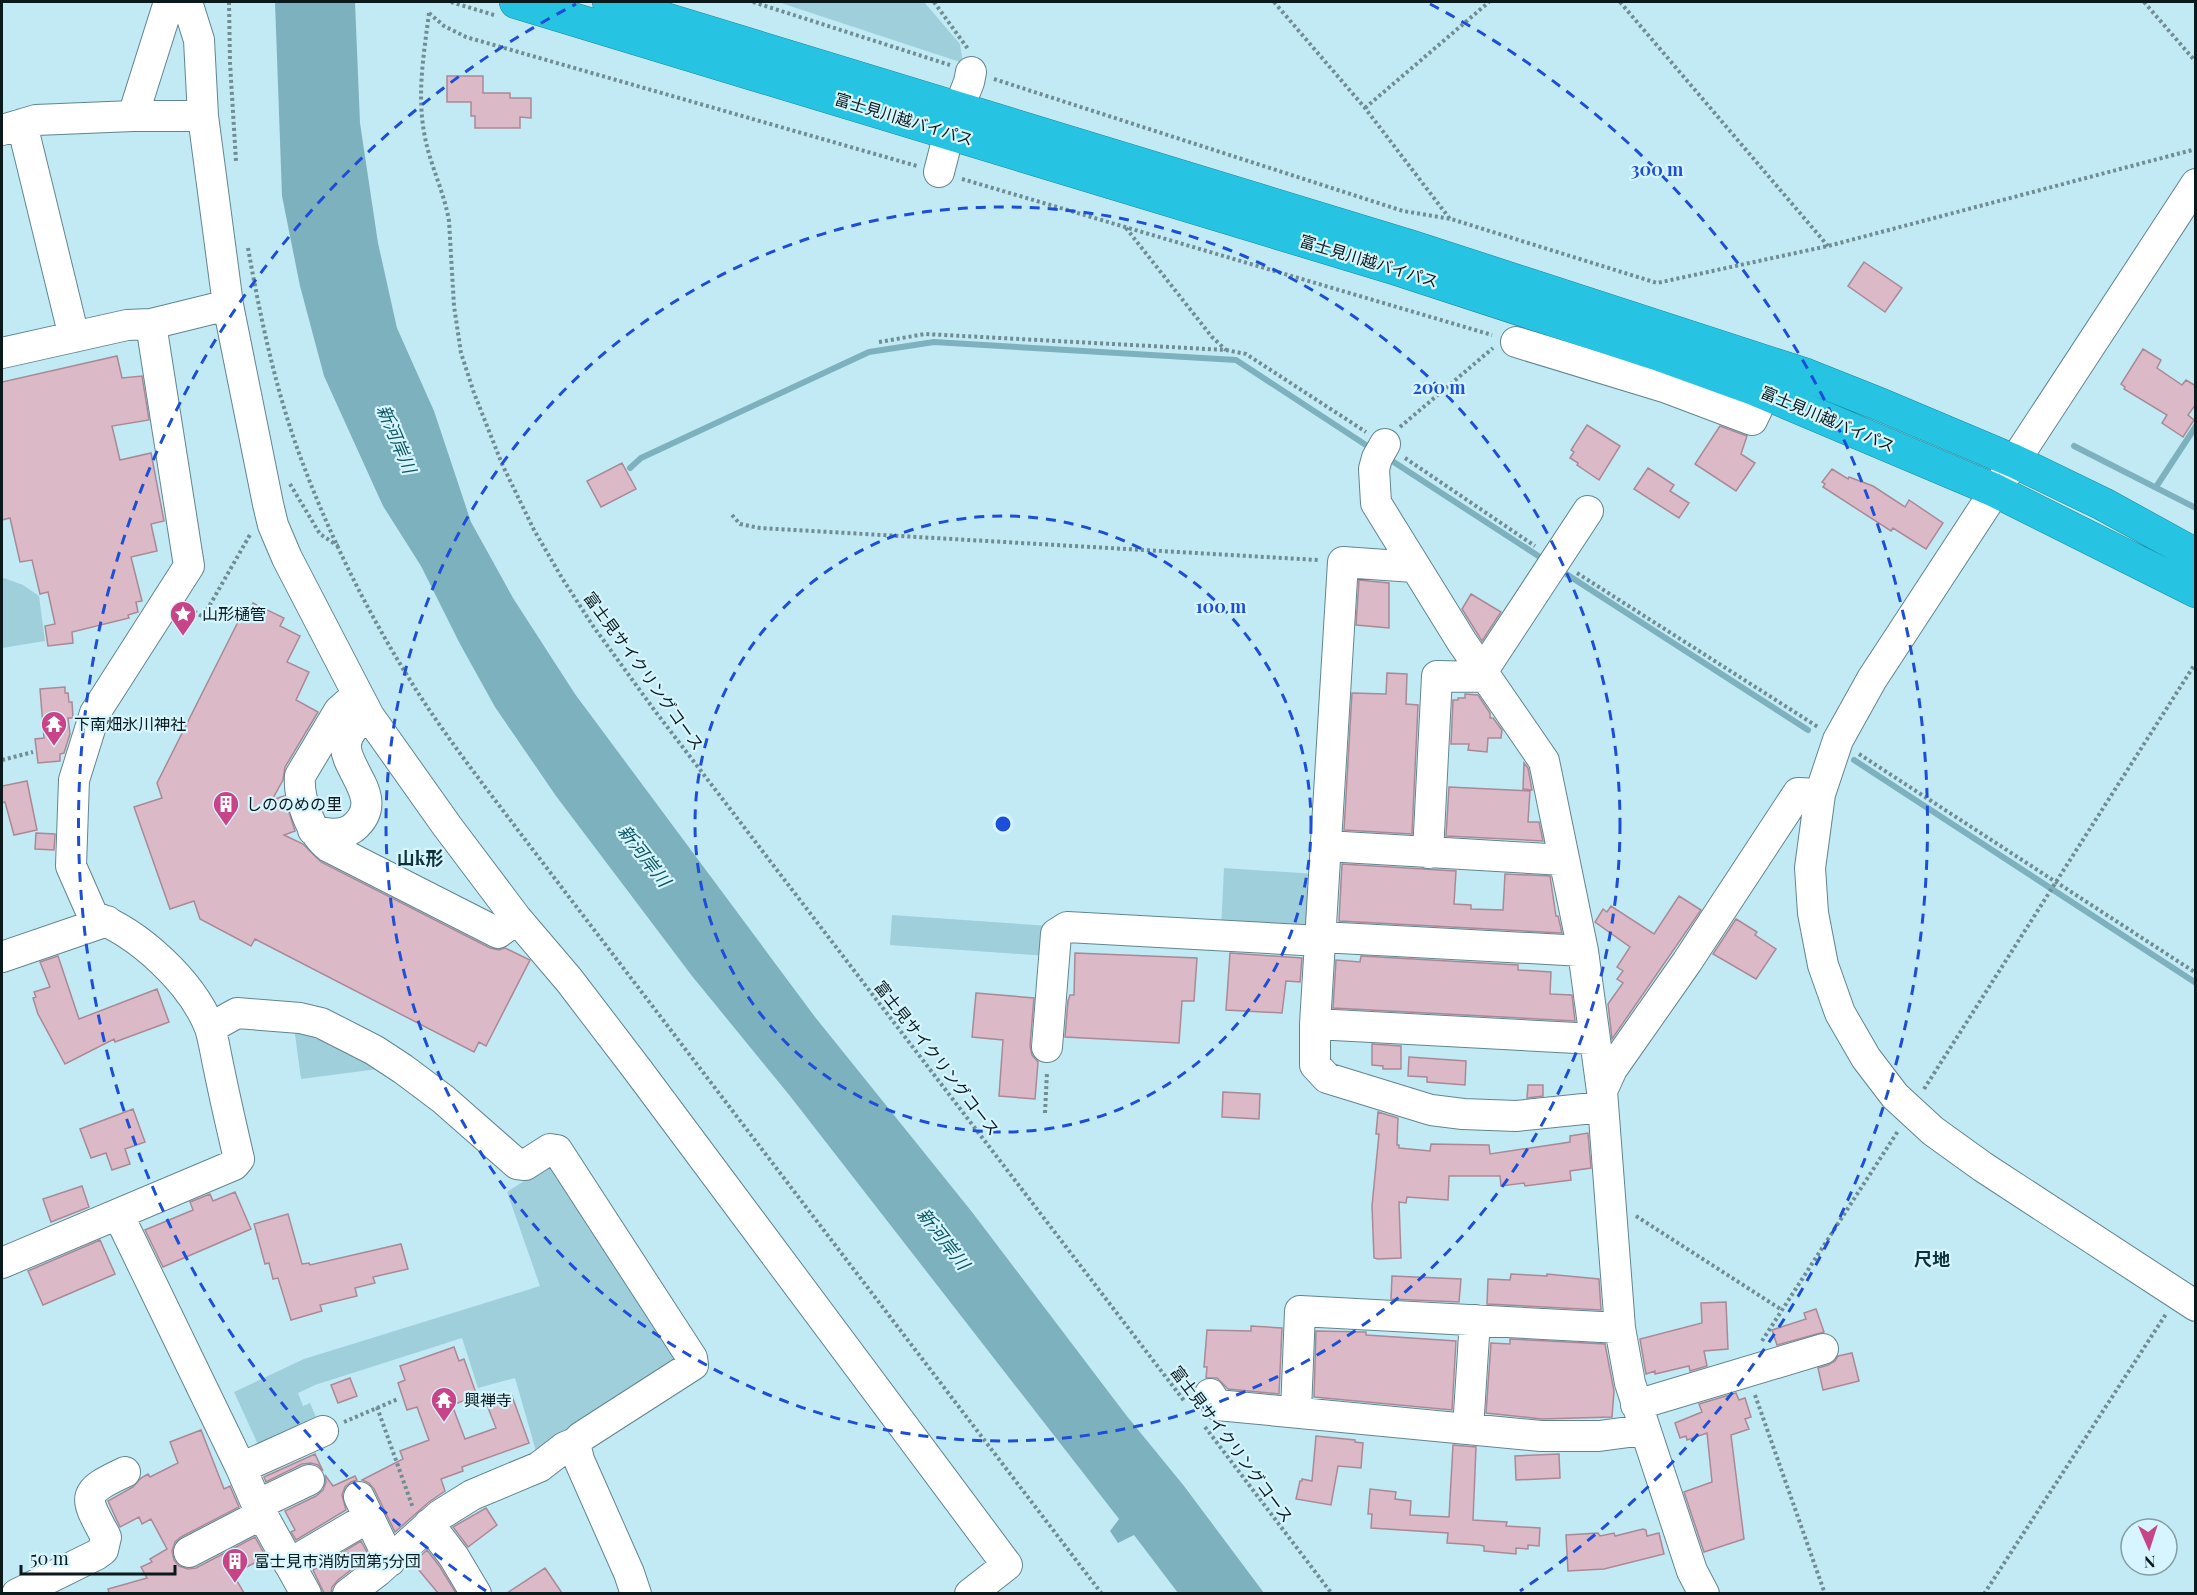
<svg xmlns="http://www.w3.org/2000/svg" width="2197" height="1595" font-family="'Playfair Display','Noto Sans JP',serif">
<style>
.green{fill:#9fcfdb}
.water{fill:#7eb1be}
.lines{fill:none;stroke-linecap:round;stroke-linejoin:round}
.stream{stroke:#7eb1be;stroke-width:6}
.building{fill:#dbb9c7;stroke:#aa8997;stroke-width:1.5}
.minor-casing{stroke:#61858f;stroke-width:32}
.highway-casing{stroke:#1c889d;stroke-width:34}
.path{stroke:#718d94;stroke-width:4;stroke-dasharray:3 3;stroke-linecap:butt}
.minor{stroke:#fff;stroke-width:30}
.highway{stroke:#26c3e2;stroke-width:33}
.ring{fill:none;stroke:#1d4ed8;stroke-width:3;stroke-dasharray:10 8}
.labels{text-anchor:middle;stroke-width:4.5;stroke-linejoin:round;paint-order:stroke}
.street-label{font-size:16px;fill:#0a191c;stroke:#d6f5fe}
.poi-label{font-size:16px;fill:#0a191c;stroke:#d6f5fe;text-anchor:start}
.water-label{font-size:18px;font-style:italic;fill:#0e5765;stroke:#d6f5fe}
.neighbourhood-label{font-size:18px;font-weight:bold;fill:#0e323a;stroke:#d6f5fe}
.centre{fill:#1d4ed8;stroke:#d6f5fe;stroke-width:3}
.ring-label{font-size:18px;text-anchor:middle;font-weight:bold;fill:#1d4ed8;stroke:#d6f5fe;stroke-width:4.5;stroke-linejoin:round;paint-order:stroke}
</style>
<rect width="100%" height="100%" fill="#c2eaf4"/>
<path class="green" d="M778,2H924L960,44L963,63Z
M4,578L23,585L39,596L45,641L2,648V579Z
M1224,868L1316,874L1313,934L1221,928Z
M892,915L1050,926L1047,956L890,945Z
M294,1027L313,1030L378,1069L301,1079Z
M554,1162L685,1361L538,1458L515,1378L478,1388L462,1338L315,1385L298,1393L303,1406L310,1403L319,1424L261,1451L234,1392L304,1359L540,1286L507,1192Z"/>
<path class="water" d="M275,2H355L360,123L378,243L397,328L434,411L471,522L513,598L575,694L815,1017L972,1212L1126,1415L1184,1486L1264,1593H1178L1134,1535L1118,1543L1110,1531L1119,1519L790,1096L692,976L556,796L495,707L460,644L421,566L383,506L324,376L300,286L282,196Z"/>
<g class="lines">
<path class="stream" d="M2074,446L2196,508
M1386,457L1546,561
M630,468L641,458L869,352L934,342L1236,360L1372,449
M2156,487L2196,426
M1560,570L1808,730
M1854,760L2196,983"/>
</g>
<path class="building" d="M447,76H483V93H510V98H531V118L520,117V128H475V116H471V102H447Z
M1864,262L1902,288L1885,312L1848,286Z
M2143,349L2161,360L2157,368L2182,385L2186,380L2196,386V404L2188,415L2194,420L2183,437L2162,423L2167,415L2124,389L2125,387L2121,384Z
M117,356L122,378L142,376L149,420L112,426L120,460L151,453L164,521L151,524L157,551L131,557L142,601L136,602L138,612L128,615L129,618L72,632L73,643L48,646L45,626L55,624L48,592L40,594L32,560L20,562L10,518L2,520V382Z
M1587,425L1620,446L1599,480L1577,465L1578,463L1570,458L1574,452L1571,450Z
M1720,426L1747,436L1741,454L1755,463L1736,491L1695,464Z
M622,463L636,489L601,507L587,481Z
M1648,468L1674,485L1670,491L1689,503L1679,518L1634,489Z
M1832,469L1848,479L1849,477L1873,486L1905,507L1909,500L1943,523L1926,549L1893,528L1891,531L1823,487L1825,484L1822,482Z
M1359,580L1389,583V628L1356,625Z
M1471,594L1501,612L1482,641L1462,609Z
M253,603L284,618L280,626L300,636L287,662L309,672L296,700L318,712L285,767L283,780L272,800L284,796L295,831L284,835L303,844L321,862L490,948L499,950L505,948L530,960L486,1046L479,1042L474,1052L255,939L251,946L200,919L194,901L170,909L134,807L162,798L157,783L241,616L245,618Z
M1387,673L1407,674L1406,704L1418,705L1412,834L1344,830L1352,693L1386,694Z
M65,687V693H68L69,702H72L73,718H68L70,734L64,753L60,754V761L38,763L35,739L44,738L40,689Z
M1465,694L1478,695L1490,713V718H1493L1502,730L1501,738H1488L1487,752L1468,750L1469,744H1451L1453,700H1458V698H1465Z
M1524,763L1528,768L1532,790L1523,789Z
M27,781L37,830L14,835L5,802L2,803V786Z
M1449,787L1530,791L1528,822H1539L1543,841L1446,836Z
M36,833L55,834L54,850L35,849Z
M1342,864L1456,871L1454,904L1471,905V909L1503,910L1505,874L1550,876L1556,916H1558L1562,933L1339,921Z
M1679,896L1701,910L1612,1039L1608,1004L1623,983L1617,979L1623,971L1617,967L1630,947L1595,922L1603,909L1607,912L1611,906L1654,934Z
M1736,919L1757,932L1755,935L1776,949L1756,979L1713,954Z
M1075,953L1197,958L1194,1001H1182L1179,1043L1065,1037L1068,1001L1070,995H1074Z
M1230,953L1302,958L1300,982L1286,981L1282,1013L1226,1010Z
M58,956L79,1019L157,989L169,1022L115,1042L114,1039L65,1064L38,1014L33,998L36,997L34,992L50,987L40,962Z
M1361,956L1518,965V970L1551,972L1550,994L1572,995L1575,1021L1333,1008L1336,960L1360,962Z
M976,993L1034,998L1030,1046L1032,1055L1038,1062L1035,1099L999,1096L1003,1040L972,1037Z
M1372,1044L1401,1046V1069H1383V1066L1372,1065Z
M1409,1057L1466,1061L1465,1085L1427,1082V1077L1408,1076Z
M1528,1085H1543V1096L1527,1098Z
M1223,1092L1260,1094L1259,1119L1222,1117Z
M133,1109L145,1142L125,1149L130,1164L112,1170L106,1153L91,1158L80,1129Z
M1378,1112L1398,1118L1397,1145H1399V1148L1430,1151L1431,1144L1489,1145L1490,1154L1570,1142V1136L1588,1133L1591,1168L1570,1171L1571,1180L1525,1186L1524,1183L1501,1186L1500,1176H1449L1448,1200L1407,1197L1406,1203L1399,1202L1401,1258L1378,1259L1374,1258L1372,1206L1379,1134H1376Z
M82,1186L89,1207L51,1222L43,1199Z
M235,1192L251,1229L163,1267L145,1230L193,1210L190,1202L210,1194L213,1201Z
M288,1214L302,1264L309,1263L310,1265L401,1244L408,1269L373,1277L375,1283L355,1288L357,1296L320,1305L322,1311L291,1320L278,1278L273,1279L269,1263L265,1264L254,1224Z
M100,1240L115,1274L43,1305L28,1271Z
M1511,1274L1547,1276V1274L1599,1279L1601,1310L1487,1304L1488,1279L1510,1280Z
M1392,1276L1461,1279L1459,1302L1391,1299Z
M1726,1302L1728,1349L1704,1351L1707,1366L1690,1371L1689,1366L1655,1374V1371L1646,1374L1640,1339L1702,1323L1701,1303Z
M1816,1309L1824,1332L1777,1345L1772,1330L1806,1319L1804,1313Z
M1251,1326L1282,1328L1279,1394L1228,1389L1217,1378H1206L1207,1367H1204L1207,1330L1251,1331Z
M1316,1331L1366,1332V1335L1456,1341L1452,1410L1314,1397Z
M1510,1339L1605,1344L1614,1391L1612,1417L1542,1419L1486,1413L1491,1343L1510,1344Z
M454,1347L459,1361L464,1359L477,1396L452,1405L465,1439L496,1428L487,1405L512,1396L529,1443L462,1467L463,1471L441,1479L445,1491L429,1502L395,1532L374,1489L369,1483L362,1480L403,1459L400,1451L429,1440L417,1407L407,1410L398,1383L405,1380L400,1366Z
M1852,1353L1859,1381L1823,1390L1818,1368L1828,1365L1835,1361L1838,1356Z
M350,1378L357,1396L338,1403L331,1385Z
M1736,1393L1739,1400L1745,1398L1751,1417L1745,1419L1749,1429L1731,1435L1744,1539L1704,1552L1684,1492L1712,1482L1707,1433L1687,1440L1686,1436L1680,1438L1675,1423L1702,1412L1699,1404Z
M201,1430L224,1489L230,1486L239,1507L181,1537L175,1542L172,1551L174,1560L179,1566L188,1569L196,1568L255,1537L266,1557L233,1574L244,1593H109L108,1589L147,1578L141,1567L152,1562L150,1559L167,1549L151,1519L142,1524L139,1517L120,1527L108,1501L133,1487L141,1478L148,1474L150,1477L178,1463L170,1442Z
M1316,1436L1355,1440V1442L1363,1443L1361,1468L1338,1466L1331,1505L1296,1499L1300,1481H1302V1479L1312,1481Z
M1453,1445L1476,1447L1473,1520L1507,1522L1506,1526L1540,1528L1539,1546L1528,1545V1549L1516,1548V1554L1484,1551V1546L1479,1545L1447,1543L1448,1533L1371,1528L1372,1514H1368L1370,1489L1396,1492L1395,1499L1411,1501L1410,1515L1449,1517Z
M315,1454L323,1471L318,1465L311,1463L302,1464L266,1482L264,1477Z
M1559,1454L1560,1478L1516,1480L1515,1456Z
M325,1475L333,1486L355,1476L357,1480L351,1482L345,1487L342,1495L346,1510L296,1540L291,1532L295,1530L285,1511L316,1496L323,1490L326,1482Z
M486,1508L497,1525L468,1547L453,1527Z
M1643,1529L1646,1530L1647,1536L1659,1533L1664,1554L1604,1569L1568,1571L1566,1535L1598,1533L1600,1536L1614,1533L1615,1536Z
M361,1541L369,1556L338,1580L332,1587L331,1593H324L313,1570Z
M427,1550L440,1567L456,1593H438L413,1563Z
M545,1568L562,1593H507Z"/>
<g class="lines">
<g class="minor-casing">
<path id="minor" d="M187,2L199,40L203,116L228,305L268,504L273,525L287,558L369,716L447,826L517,919L569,980L637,1069L1007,1565L970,1594
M133,116L169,2
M22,124L74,337
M2,130L36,120L133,116H203
M939,172L949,133L969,82L971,72
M2196,184L1872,679L1838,740L1820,794L1810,868L1813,913L1823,965L1840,1013L1866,1058L1895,1096L1933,1131L1983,1167L2196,1306
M1516,342L1667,388L1752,420L1765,393
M2,353L127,325L151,324L228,305
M1385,444L1377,458L1374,469L1376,503L1462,642L1544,761L1583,951L1602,1091L1620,1328L1630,1383L1692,1571L1704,1594
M1414,567L1343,562L1315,1024V1065L1327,1078L1431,1110L1463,1114L1516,1116L1603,1107
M1482,672L1588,511
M357,695L339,711L300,776C298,798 311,834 329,847L498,933L517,919
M313,830C326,834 341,837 353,828C386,801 348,773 346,748C345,734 357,722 369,716
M1326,846L1564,860
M1428,853L1437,676L1486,677
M1321,937L1583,951
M2,957L107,921
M1315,1024L1595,1039
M210,1028L237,1013L300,1018L321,1023L374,1050L403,1069L443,1099L517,1164L525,1165L550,1149L557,1150L692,1358L693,1365L581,1437L575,1443L579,1460L629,1573L636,1594
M1047,1047L1056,934L1067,927L1321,941
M1602,1091L1612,1069L1687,962L1798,793L1820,794
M118,1214L241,1468L257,1505L306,1594
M2,1263L234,1165L239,1159C232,1129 225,1099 219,1069C216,1056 214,1041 210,1028C192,982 139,933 93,916L71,866L74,780L95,713L189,566L151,324
M1210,1394L1217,1405L1541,1436H1599L1644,1430
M1636,1405L1823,1349
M1296,1411L1300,1311L1620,1328
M1468,1429L1475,1320
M241,1468L323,1431
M359,1497L390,1561
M257,1505L309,1480
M429,1524L454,1557L476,1594
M189,1552L262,1514
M289,1564L369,1517
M17,1594L96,1555L103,1550L106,1537C84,1496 80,1493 125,1472
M348,1594L378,1571L440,1515L472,1495L539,1467L565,1447L575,1443"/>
</g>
<g class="highway-casing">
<path id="highway" d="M516,2L1394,268L1658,354L1755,389L1994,490L2196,591
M609,2L1412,247L1806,375L1879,404L2014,461L2103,504L2196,555"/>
</g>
<path class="path" d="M229,2L230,63L236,161
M451,2L494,15
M753,2L950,65
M934,2L968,49
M1274,2L1365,108L1450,219
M1620,2L1828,246
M2144,2L2196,62
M429,13C424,53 417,92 424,132C429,163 444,191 449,221L454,306L461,353L474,393L502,464L534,530L562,578L593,626L655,711L1185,1402
M429,13L444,26L466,37L917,166
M994,79L1403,211L1451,219L1657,283L1828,246L2196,149
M1365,108L1489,2
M962,179L1492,335
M1126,228L1212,337L1226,350
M248,248C261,321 277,396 303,464C330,536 365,607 405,672C442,733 487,789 530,846L1102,1594
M879,342L925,334L1226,350L1246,354L1366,432
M1400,427L1493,348
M1405,458L1535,546
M290,484L320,534L338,546
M732,515L740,524L760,528L1318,560
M1577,573L1818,727
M189,608L203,617L251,533
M1859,754L2196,973
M2,760L33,752
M1924,1089L2195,664
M1045,1113L1047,1072
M1636,1216L1782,1310
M1762,1341L1898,1131
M1755,1395L1825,1594
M377,1407L413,1508
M344,1422L398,1399
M1205,1427L1332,1594
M1984,1594L2166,1314"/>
<use href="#minor" class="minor"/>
<use href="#highway" class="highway"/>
</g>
<g class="ring">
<circle cx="1003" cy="824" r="308"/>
<circle cx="1003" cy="824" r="617"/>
<path d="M486 1591A925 925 0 0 1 576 4M1430 4A925 925 0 0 1 1520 1591"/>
</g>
<defs>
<g id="sight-pin" transform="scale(1.35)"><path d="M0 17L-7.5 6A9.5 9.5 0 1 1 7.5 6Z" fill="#c84489" stroke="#d6f5fe"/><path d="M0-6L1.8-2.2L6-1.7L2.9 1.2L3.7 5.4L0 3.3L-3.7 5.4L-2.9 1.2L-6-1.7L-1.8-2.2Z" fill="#fff"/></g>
<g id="temple-pin" transform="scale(1.35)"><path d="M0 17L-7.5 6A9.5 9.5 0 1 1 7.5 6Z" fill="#c84489" stroke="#d6f5fe"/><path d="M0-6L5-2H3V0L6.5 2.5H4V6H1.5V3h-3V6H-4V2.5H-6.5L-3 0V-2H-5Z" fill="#fff"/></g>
<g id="building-pin" transform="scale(1.35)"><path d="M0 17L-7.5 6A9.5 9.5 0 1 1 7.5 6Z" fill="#c84489" stroke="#d6f5fe"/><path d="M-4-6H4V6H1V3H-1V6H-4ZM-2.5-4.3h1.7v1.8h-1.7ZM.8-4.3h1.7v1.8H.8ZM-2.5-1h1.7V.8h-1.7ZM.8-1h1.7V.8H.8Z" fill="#fff"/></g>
</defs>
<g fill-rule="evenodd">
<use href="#sight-pin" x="183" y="614"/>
<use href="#temple-pin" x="54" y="724"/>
<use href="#building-pin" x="226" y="804"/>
<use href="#temple-pin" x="444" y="1400"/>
<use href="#building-pin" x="235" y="1561"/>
</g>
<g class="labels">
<g class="street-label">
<text transform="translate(904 119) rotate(17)" y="6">富士見川越バイパス</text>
<text transform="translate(1369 261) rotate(17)" y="6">富士見川越バイパス</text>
<text transform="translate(1828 419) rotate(23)" y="6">富士見川越バイパス</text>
<text transform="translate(644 671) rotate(54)" y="6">富士見サイクリングコース</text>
<text transform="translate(937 1058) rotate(52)" y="6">富士見サイクリングコース</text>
<text transform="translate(1232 1444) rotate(53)" y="6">富士見サイクリングコース</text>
</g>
<g class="poi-label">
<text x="202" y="620">山形樋管</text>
<text x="74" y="730">下南畑氷川神社</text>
<text x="246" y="810">しののめの里</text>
<text x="464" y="1406">興禅寺</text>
<text x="254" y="1567">富士見市消防団第5分団</text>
</g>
<g class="water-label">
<text transform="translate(396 439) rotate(67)" y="6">新河岸川</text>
<text transform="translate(644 856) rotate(52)" y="6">新河岸川</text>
<text transform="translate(943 1239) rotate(52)" y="6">新河岸川</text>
</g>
<g class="neighbourhood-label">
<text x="420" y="865">山k形</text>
<text x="1932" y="1266">尺地</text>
</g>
</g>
<circle cx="1003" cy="824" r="9" class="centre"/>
<g class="ring-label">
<text x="1657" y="176">300 m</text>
<text x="1439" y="394">200 m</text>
<text x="1221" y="613">100 m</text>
</g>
<rect width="2197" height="1595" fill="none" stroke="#0a191c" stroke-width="6"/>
<g transform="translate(2149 1547) rotate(177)"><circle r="28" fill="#d6f5fe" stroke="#849da4" stroke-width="1.5"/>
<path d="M0-4.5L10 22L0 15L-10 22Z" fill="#c84489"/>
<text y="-9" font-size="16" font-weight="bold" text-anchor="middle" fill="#0a191c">N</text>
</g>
<path d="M21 1565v9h154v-9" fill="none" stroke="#0a191c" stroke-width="3"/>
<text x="30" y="1565" font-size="18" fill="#0a191c" stroke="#d6f5fe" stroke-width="4.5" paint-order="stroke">50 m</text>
</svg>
